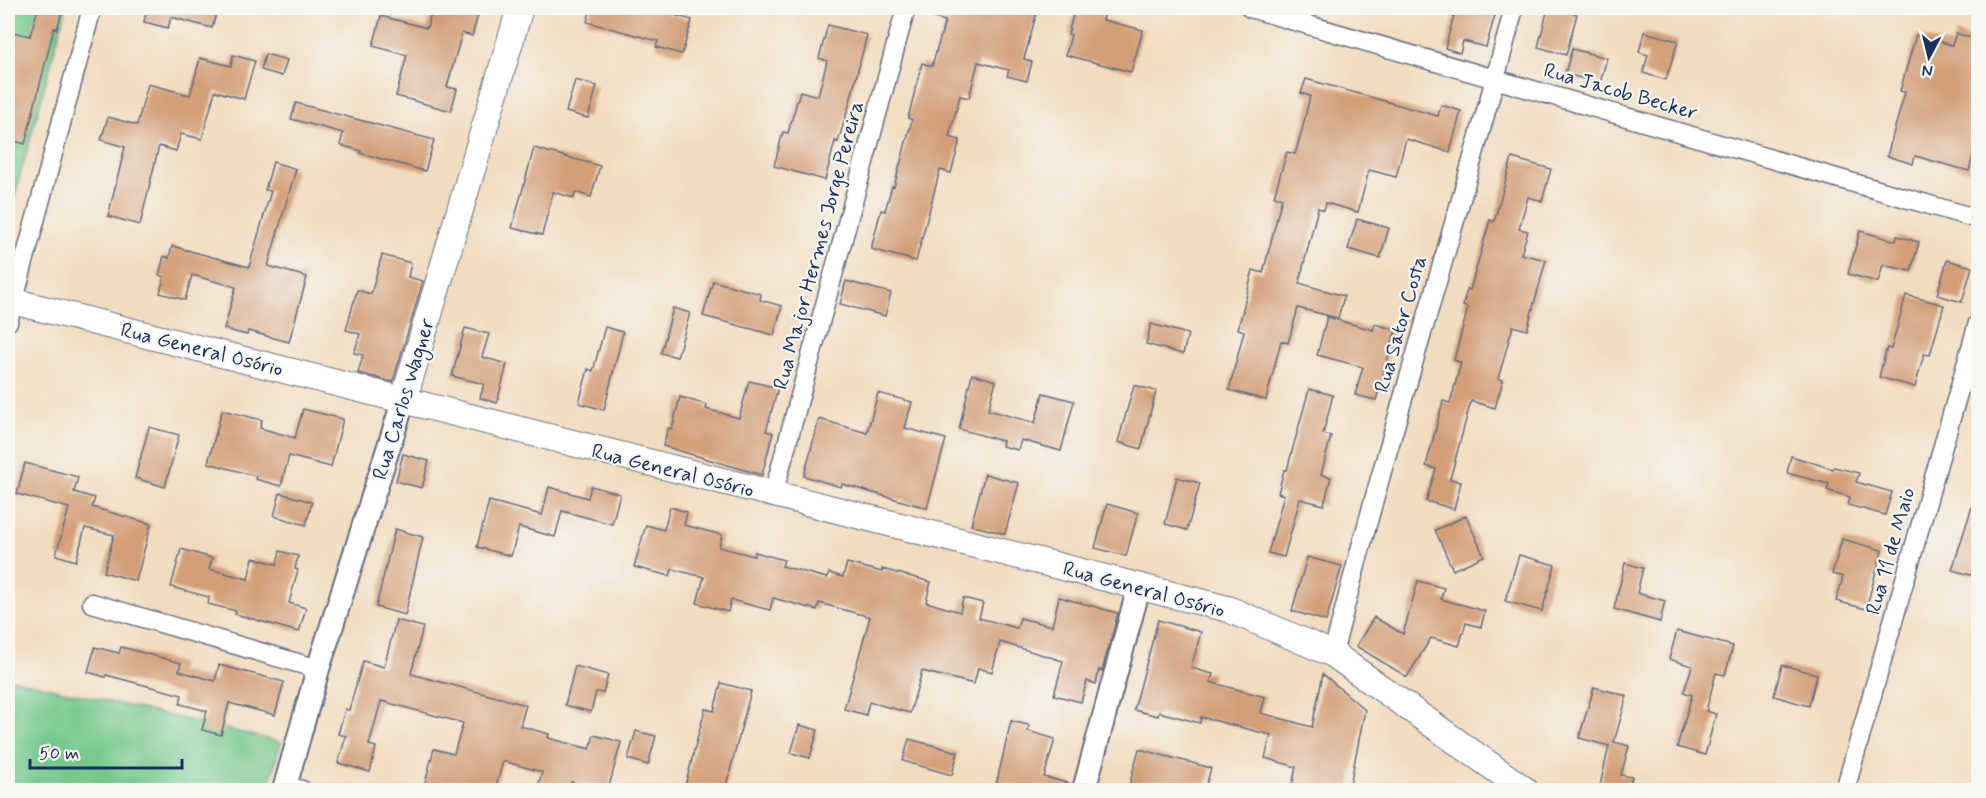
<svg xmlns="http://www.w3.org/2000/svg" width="1986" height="798" font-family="Mynerve,sans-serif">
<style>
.green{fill:#74c88b;stroke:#487c74;stroke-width:1.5}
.building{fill:#d39f78}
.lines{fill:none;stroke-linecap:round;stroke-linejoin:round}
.minor-casing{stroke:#666c80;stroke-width:21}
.tertiary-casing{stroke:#666c80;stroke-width:26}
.secondary-casing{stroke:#666c80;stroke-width:28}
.minor{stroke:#fff;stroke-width:18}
.tertiary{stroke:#fff;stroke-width:22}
.secondary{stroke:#fff;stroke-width:26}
.labels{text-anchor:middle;stroke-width:4.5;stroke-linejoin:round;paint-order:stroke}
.street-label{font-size:21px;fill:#1b2f5e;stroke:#f6f6f2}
</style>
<rect width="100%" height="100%" fill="#f6f6f2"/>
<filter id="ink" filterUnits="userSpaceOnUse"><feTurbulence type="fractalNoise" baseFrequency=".0167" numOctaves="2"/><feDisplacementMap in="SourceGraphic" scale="12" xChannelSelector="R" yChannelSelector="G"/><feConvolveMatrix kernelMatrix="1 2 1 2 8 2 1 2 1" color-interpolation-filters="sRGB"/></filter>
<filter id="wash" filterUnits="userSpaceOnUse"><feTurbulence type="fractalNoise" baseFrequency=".008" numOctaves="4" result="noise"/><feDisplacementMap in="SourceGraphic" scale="24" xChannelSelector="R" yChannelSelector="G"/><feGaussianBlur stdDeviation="1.35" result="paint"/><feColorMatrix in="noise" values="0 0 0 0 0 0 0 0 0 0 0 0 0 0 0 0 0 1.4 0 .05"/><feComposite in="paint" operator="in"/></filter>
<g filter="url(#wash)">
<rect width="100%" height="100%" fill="#f2dcbf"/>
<path class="green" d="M8,8H66L8,220Z
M8,678L281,742L268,790H8Z"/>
<g id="blocks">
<path class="building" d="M38,8H63L57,29L54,28L25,144L8,139V31L30,36Z
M147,8H218L212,28L171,17L168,28L144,22Z
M432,8H480L472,36L462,33L447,87L457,89L451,111L396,96L407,55L373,46L381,16L427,28Z
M591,8H661L660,11L692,20L682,54L656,47L658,41L587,22Z
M917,8H1038L1024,59L1032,62L1027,81L1007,76L1009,70L978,62L969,98L960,96L949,137L960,140L951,173L940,170L916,261L871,249L881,210L885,211L892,186L894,187L912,120L908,118L922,63L932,66L945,21L916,13Z
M1075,8L1105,14L1103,20L1143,30L1131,72L1066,55L1071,35L1068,34Z
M1456,8H1497L1486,47L1463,41L1460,53L1445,48Z
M1548,8H1571L1570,12L1577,14L1566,55L1538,47Z
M828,25L867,35L850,102L838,142L835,141L825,180L774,166L783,132L788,133L800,91L818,96L827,61L819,58Z
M1644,32L1678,41L1666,80L1643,73L1648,55L1639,52Z
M1956,33L1978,40V135L1969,171L1915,156L1913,164L1887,156L1905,92L1900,91L1916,35L1952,45Z
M1572,49L1607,58L1600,83L1565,74Z
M265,54L287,60L282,76L261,70Z
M233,55L255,61L244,99L215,91L202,139L181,134L176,151L159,146L140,225L108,216L125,147L101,140L108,117L137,125L148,84L190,95L200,58L231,66Z
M1306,79L1438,116L1441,105L1461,111L1450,152L1406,139L1396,177L1369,170L1358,212L1326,203L1324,210L1318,208L1299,283L1344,296L1338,318L1298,308L1288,343L1281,341L1266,400L1229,390L1244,331L1238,329L1253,270L1263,273L1282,198L1274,196L1287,152L1295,154L1302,130L1310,96L1301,93Z
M575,80L597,86L588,118L566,112Z
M296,103L434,140L425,171L360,153L361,151L340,145L343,133L291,119Z
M534,148L600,166L591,197L575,192L574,198L553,192L542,235L512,228Z
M1512,158L1551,169L1542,201L1528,197L1519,229L1528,231L1521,254L1546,260L1527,330L1513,326L1498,379L1503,380L1495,408L1471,401L1450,479L1461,482L1454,509L1426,501L1436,469L1426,466L1443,401L1450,403L1461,363L1454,360L1468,308L1463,306L1467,289L1470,290L1490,220L1494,222Z
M273,162L296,169L268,266L307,277L289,342L248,331L247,335L224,329L236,287L192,275L185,300L160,293L164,277L159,275L164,256L169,258L172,246L249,267L271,191L265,190Z
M1357,219L1389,228L1380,258L1348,249Z
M1860,231L1896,241L1897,236L1919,242L1911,271L1883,265L1878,282L1848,274Z
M382,255L411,263L408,277L423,281L393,382L358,373L363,355L354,353L360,334L346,330L357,290L371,294Z
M1947,260L1972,267L1962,302L1937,295Z
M713,281L761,294L760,300L782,306L774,335L703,316Z
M846,281L891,293L885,316L840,304Z
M1906,295L1944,305L1930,355L1924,354L1915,387L1879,377L1887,348L1891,349Z
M673,308L690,313L677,357L661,353Z
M1327,317L1373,330L1375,324L1396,330L1376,400L1355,395L1363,367L1317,355Z
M1151,324L1188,334L1183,354L1146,344Z
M605,327L623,332L604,410L579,403L588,369L593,371Z
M465,328L489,334L482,357L507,364L497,403L480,398L484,384L452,376Z
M972,374L996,381L988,410L1035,423L1043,393L1074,401L1061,451L1021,440L1018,450L1002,446L1003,441L959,429Z
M749,381L778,388L766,431L773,433L762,475L663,446L668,428L672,429L680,397L707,405L706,409L739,418Z
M1134,385L1156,391L1141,449L1118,442Z
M1309,389L1333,395L1323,434L1331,436L1321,475L1331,477L1324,505L1300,499L1284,557L1268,553L1284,495L1278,493L1284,470H1287Z
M878,393L912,402L905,428L946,439L927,508L842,484L841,487L804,476L819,419L867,433Z
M303,409L343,419L331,467L289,456L281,486L255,479L256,476L208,463L222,410L262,420L260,428L295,438Z
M149,427L179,435L165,487L135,478Z
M403,454L429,461L422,488L396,481Z
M1791,456L1833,469L1834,467L1859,473L1856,482L1892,492L1885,515L1848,505L1850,497L1827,490L1829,484L1787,473Z
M25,463L78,477L74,492L95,498L92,507L151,524L136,581L104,572L114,535L85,528L76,561L56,555L69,508L17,494Z
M985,474L1019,483L1005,534L971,525Z
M1177,477L1200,483L1187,530L1165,524Z
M591,486L620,494L612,524L562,511L555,537L519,527L511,556L477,547L489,501L542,515L549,487L588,498Z
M280,493L312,502L306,525L274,516Z
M1974,500L1978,501V577L1952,570Z
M1107,504L1138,513L1126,556L1095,548Z
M670,507L687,512L684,525L722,535L719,547L754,556L755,552L784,560L782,566L827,578L829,573L843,577L847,563L882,572V569L931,582L926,602L960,612L963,598L983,603L979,618L1017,628L1020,618L1052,626L1059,597L1118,613L1102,671L1099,670L1096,684L1087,681L1081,702L1054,695L1063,661L1000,642L992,672L978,668L974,684L922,671L910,713L869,702L866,715L844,709L870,617L819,603L817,610L773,598L770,610L731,600L728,612L697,603L704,577L672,569L670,576L634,567L646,525L664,530Z
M1466,516L1484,556L1453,570L1435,530Z
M395,529L423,537L405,615L376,607Z
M1842,539L1882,550L1866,609L1836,601L1843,577L1832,574Z
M181,549L212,558L209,569L248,579L253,558L277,564L280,551L298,556L295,569L298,570L289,603L306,608L299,632L235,614L236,611L208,604L209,597L171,587Z
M1519,555L1555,565L1542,611L1505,601Z
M1307,557L1342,566L1326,621L1292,611Z
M1625,563L1643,568L1637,593L1665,601L1660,622L1614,609Z
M1418,581L1444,588L1441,599L1485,611L1481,627L1466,623L1459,646L1431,638L1407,677L1356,646L1374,617L1403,634Z
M396,620L423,627L411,674L526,705L520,726L549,734L548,738L590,749L594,735L621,742L608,790L571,782L569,790H537L542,772L503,761L495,790H439L424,787L434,749L454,754L463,723L381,701L369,745L376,747L370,772L338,763L346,736L338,734L345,709L349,710L363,661L384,667Z
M1158,620L1201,632L1191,668L1213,674L1210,682L1265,697L1261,713L1312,727L1323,674L1365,710L1349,790H1291L1296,767L1265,758L1271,735L1201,717L1200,723L1159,712L1158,716L1134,710Z
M1677,631L1733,646L1725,675L1716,673L1706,711L1716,714L1705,755L1677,747L1692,695L1684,692L1692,666L1669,659Z
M95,647L119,653L121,647L181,663L179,671L215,681L219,665L284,682L275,715L229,703L221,735L202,730L207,711L180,704L182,695L106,675L105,677L88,672Z
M1782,665L1817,674L1809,706L1774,696Z
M575,666L608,675L603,693L596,692L591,712L565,705Z
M721,683L751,691L725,790H684L705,709L714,711Z
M1594,687L1627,696L1614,742L1629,746L1621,775L1632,777L1628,790H1599L1609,746L1579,738Z
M1011,721L1029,725L1028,731L1055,739L1044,777L1072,784L1071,790H995Z
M799,725L818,730L810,758L791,753Z
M636,731L656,736L648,765L628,759Z
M909,739L958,752L952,775L903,761Z
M1139,749L1211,768L1205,790H1128Z"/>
</g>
</g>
<g filter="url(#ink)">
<use href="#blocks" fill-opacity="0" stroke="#666c80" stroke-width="1.5"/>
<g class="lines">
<g class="minor-casing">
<path id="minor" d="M1250,8L1978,219
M8,322L92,8
M773,495L906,8
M92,603L318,669
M1333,654C1387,437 1458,224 1514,8
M285,786L302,790
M1845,790L1978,323"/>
</g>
<g class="tertiary-casing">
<path id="tertiary" d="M284,790L318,669L403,402
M1084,790L1139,587"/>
</g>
<g class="secondary-casing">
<path id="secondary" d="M8,300L1228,609L1333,654L1525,790
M403,402L520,8"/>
</g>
<use href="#minor" class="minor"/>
<use href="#tertiary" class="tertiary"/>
<use href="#secondary" class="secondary"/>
</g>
</g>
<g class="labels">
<g class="street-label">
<text transform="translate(1621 91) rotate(16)" y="7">Rua Jacob Becker</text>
<text transform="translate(818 245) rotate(-75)" y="7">Rua Major Hermes Jorge Pereira</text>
<text transform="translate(1400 324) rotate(-74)" y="7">Rua Sator Costa</text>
<text transform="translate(202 349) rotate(14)" y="7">Rua General Osório</text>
<text transform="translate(403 399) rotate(-73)" y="7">Rua Carlos Wagner</text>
<text transform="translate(673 470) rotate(14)" y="7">Rua General Osório</text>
<text transform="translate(1890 551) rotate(-74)" y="7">Rua 11 de Maio</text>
<text transform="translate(1144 589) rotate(15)" y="7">Rua General Osório</text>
</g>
</g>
<rect width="1986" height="798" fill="none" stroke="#f6f6f2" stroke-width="30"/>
<g transform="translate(1929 57) rotate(187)" stroke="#f6f6f2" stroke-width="4.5" paint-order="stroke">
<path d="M0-4.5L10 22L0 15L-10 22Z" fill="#1b2f5e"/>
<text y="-9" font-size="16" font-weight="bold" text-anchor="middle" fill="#1b2f5e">N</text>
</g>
<path d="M30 759v9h152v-9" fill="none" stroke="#1b2f5e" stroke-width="3"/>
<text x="39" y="759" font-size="18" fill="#1b2f5e" stroke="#f6f6f2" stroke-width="4.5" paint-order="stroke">50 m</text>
</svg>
